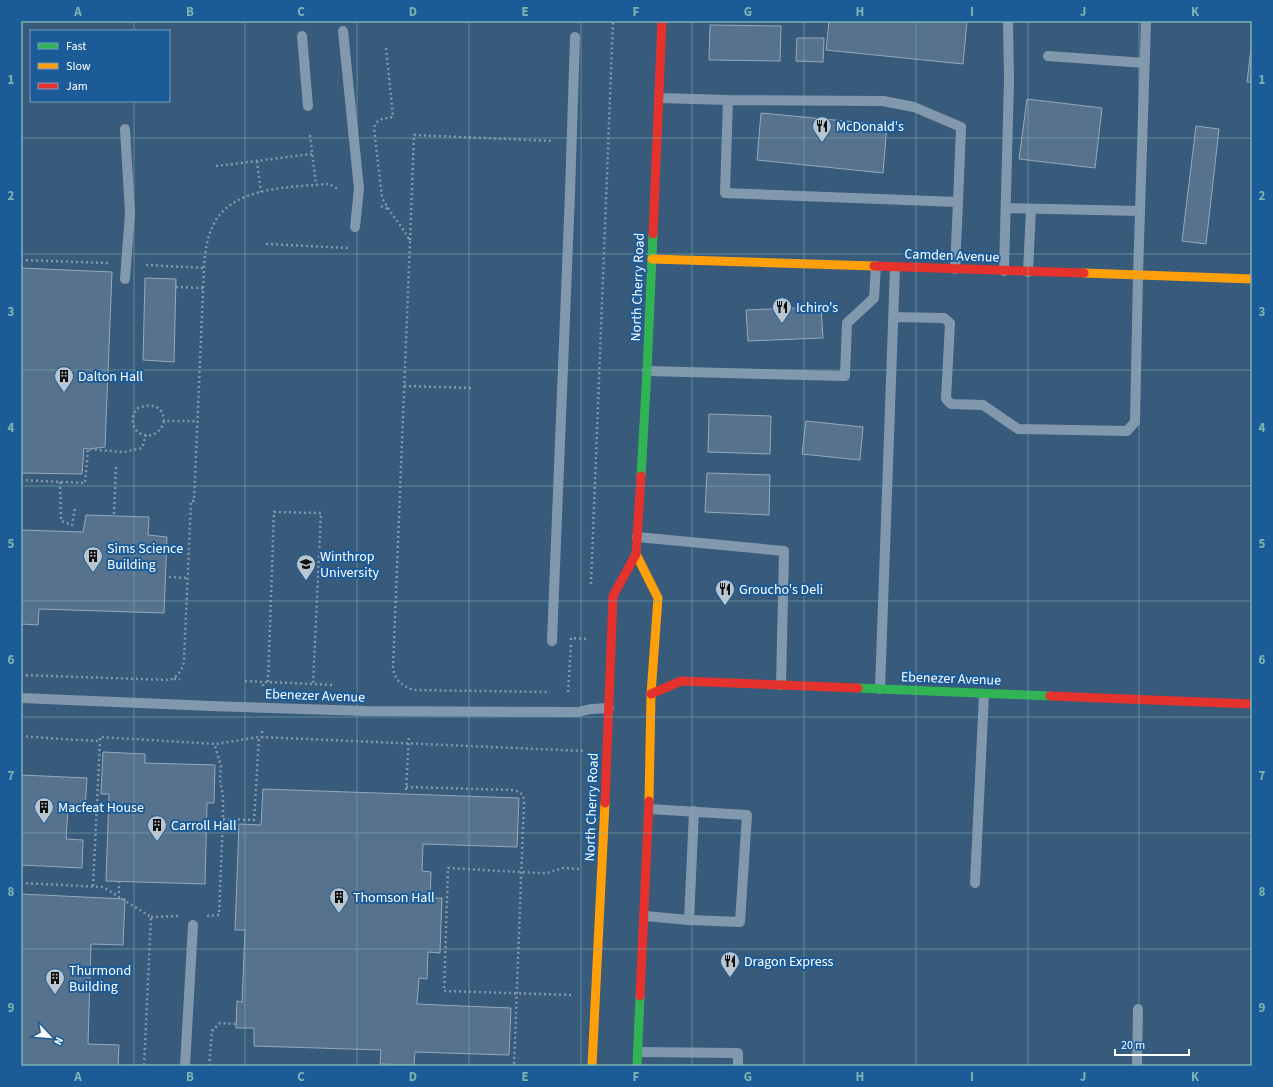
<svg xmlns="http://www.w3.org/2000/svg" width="1273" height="1087" font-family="'Source Sans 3',sans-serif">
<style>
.building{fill:#57728c;stroke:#96a9bb}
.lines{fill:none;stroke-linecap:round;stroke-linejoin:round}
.path{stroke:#8298ad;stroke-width:2.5;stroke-dasharray:2 3;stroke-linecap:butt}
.lane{stroke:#8298ad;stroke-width:10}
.fast{stroke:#30b455;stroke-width:9}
.slow{stroke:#ff9f0a;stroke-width:9}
.jam{stroke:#e5322d;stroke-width:9}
.grid{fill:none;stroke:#7bb4af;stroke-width:1;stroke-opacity:0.55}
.labels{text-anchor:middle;stroke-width:4;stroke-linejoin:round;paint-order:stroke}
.poi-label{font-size:14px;fill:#fff;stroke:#1b5b98;text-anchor:start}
.street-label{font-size:14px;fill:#fff;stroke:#1b5b98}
.neatline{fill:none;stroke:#7bb4af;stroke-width:1.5}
.grid-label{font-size:13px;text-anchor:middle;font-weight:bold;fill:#7bb4af}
</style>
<rect width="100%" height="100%" fill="#385a7b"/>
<path class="building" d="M829,21H967L963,64L826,50Z
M710,25L781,26L780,61L709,60Z
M797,38H824L823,62L796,61Z
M1252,41V82H1247Z
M1027,99L1102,108L1095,168L1019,159Z
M761,113L887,125L883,173L757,160Z
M1196,126L1219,129L1206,244L1182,241Z
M21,268L112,272L105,447L88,449L84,448L82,474L21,473Z
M145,278L176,279L174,362L143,360Z
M821,307L823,338L748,341L746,310Z
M709,414L771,416L770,454L708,452Z
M806,421L863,427L860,460L802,454Z
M707,473L770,475L769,515L705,512Z
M86,515L149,517L148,535L167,537L164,613L39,609L38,625L21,624V530L83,532Z
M103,752L145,754V763L215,765L214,803H207L205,884L106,881L109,794H101Z
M21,775L87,778L85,809H68L66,839L83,840L82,868L21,865Z
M263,789L519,798L517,847L423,844L422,871L431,872L430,898H442L440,953L428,952L427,979L419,978L417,1004L511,1008L509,1055L415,1052L414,1065L380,1064L381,1050L254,1046V1028H236L237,1001L242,1002L245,930H235L239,824L261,825Z
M21,894L125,899L123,945L91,944L88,1044L119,1045L118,1066H21Z"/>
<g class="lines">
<path class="path" d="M386,48L393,117C383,119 377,118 374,128L382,197C389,213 402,225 410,241L393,668C395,681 402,685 413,690L550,692
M310,135L316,185
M257,161L261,192
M216,166L312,154
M381,206L388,209
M410,240L414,135L554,141
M266,244L349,248
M21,260L108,263
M146,265L204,268
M176,287L203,288
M404,386L471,388
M164,421C158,444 130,437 133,418C133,415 135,412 136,409C149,403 163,404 164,421H197
M21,480L85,483L88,449L124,452L142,448L146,435
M60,482L61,521L72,525L75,508
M114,514L116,467
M169,577L188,578
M591,584L613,21
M571,640V638L588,639
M21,675L170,680C178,676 182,671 184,661L191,501H194L204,268C205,251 207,235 216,220C237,186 294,187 329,184L338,189
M174,679H180
M245,681L335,685
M268,682L274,512L321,513L313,684
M263,686V682
M568,692L571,645
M21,736C48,738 74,740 100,741V737L216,744L259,737L585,751
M262,738V731
M406,787L513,790C520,792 523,793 524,801L514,1066
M406,790L409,736
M223,819L254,820L259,737
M119,881V896
M21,883L103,887L151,917L144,1066
M93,886L100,741
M207,916L219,915L223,819V796L220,780L221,766L214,743
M151,917L178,916
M571,995L444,991L448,868L538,873H547L563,868L579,869
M209,1066L212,1031L220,1023L236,1024"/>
<path class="lane" d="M343,31L359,189L355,227
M302,36L308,106
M1048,56L1145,63
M659,98L728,100L883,101L914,107L961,127L958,202L725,193L728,100
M125,129L130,213L125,279
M1006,208L1140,211
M955,269L958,202
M1004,271L1009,80L1008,21
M1028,272L1031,209
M893,317L944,318L950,323L946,399L951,404L983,405L1018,429L1127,431L1135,422L1138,275L1146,21
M647,371L845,376L847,323L874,298L876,266
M637,537L784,551L781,685
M552,641L570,193L575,37
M880,689L895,267
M21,698L211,706L366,711L578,712L591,709L609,708
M975,883L984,694
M645,916L689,920L740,922L747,815L649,809
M689,920L694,811
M639,1052L738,1053V1066
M185,1066L193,925
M1137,1066L1138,1009"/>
<path class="fast" d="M641,476L647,371L653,234
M858,688L1050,696
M637,1066L640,996"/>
<path class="slow" d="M652,259L874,266
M1084,273L1252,279
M636,554L658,598L651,694L649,801
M592,1066L605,803"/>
<path class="jam" d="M653,234L662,21
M874,266L1084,273
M651,694L681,681L858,688
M1050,696L1252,704
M605,803L613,596L636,554L641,476
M640,996L649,801"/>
</g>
<path class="grid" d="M134,21V31M245,21V1066M357,21V1066M469,21V1066M581,21V1066M692,21V1066M804,21V1066M916,21V1066M1028,21V1066M1139,21V1066M134,101V1066M21,138H1252M21,254H1252M21,370H1252M21,486H1252M21,601H1252M21,717H1252M21,833H1252M21,949H1252"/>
<defs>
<g id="restaurant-pin" transform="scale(1)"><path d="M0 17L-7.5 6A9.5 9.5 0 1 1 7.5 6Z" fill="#b9c5d1" stroke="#1b5b98"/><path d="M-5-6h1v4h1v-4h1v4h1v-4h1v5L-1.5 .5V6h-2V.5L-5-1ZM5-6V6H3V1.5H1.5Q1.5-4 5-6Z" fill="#111"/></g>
<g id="building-pin" transform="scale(1)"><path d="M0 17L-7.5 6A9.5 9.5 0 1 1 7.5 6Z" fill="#b9c5d1" stroke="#1b5b98"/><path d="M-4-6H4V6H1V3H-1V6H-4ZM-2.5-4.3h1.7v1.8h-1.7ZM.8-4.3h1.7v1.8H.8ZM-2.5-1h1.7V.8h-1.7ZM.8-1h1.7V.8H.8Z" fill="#111"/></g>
<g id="university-pin" transform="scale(1)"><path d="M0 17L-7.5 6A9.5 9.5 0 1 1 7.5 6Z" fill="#b9c5d1" stroke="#1b5b98"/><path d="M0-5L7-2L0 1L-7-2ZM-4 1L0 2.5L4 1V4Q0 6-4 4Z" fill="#111"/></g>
</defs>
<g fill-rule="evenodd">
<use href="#restaurant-pin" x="822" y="126"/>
<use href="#restaurant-pin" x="782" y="307"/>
<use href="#building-pin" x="64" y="376"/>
<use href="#building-pin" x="93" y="556"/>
<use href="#university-pin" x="306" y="564"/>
<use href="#restaurant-pin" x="725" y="589"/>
<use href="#building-pin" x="44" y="807"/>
<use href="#building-pin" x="157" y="825"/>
<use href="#building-pin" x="339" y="897"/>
<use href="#restaurant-pin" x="730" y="961"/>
<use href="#building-pin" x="55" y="978"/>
</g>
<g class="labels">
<g class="poi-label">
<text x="836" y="131">McDonald's</text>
<text x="796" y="312">Ichiro's</text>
<text x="78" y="381">Dalton Hall</text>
<text x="107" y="553">Sims Science<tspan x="107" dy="16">Building</tspan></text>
<text x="320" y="561">Winthrop<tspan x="320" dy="16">University</tspan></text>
<text x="739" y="594">Groucho's Deli</text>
<text x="58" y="812">Macfeat House</text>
<text x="171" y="830">Carroll Hall</text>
<text x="353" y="902">Thomson Hall</text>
<text x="744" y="966">Dragon Express</text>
<text x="69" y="975">Thurmond<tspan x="69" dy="16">Building</tspan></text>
</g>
<g class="street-label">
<text transform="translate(952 255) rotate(2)" y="5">Camden Avenue</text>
<text transform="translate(637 287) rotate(-88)" y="5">North Cherry Road</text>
<text transform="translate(951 678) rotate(2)" y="5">Ebenezer Avenue</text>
<text transform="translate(315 695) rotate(2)" y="5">Ebenezer Avenue</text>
<text transform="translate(591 807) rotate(-88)" y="5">North Cherry Road</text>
</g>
</g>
<rect width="1273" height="1087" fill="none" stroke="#1b5b98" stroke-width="44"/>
<rect x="30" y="30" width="140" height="72" fill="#1b5b98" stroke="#769dc1"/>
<rect x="38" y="43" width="20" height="6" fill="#30b455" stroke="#769dc1"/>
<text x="66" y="50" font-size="12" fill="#ffffff">Fast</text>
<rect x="38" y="63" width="20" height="6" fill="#ff9f0a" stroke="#769dc1"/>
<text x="66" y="70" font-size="12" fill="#ffffff">Slow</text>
<rect x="38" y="83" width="20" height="6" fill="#e5322d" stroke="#769dc1"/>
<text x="66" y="90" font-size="12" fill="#ffffff">Jam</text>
<g transform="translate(50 1037) rotate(116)" stroke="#1b5b98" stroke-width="3" paint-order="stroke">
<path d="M0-3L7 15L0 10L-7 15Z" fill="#ffffff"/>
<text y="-6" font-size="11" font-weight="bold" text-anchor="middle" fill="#ffffff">N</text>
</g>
<path d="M1115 1049v6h74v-6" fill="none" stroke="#ffffff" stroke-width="2"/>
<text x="1121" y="1049" font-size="12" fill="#ffffff" stroke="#1b5b98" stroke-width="3" paint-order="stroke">20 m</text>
<rect x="22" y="22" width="1229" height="1043" class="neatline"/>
<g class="grid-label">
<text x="78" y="16">A</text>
<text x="190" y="16">B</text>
<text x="301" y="16">C</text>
<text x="413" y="16">D</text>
<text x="525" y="16">E</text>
<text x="636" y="16">F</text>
<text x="748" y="16">G</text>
<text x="860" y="16">H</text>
<text x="972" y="16">I</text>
<text x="1083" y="16">J</text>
<text x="1195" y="16">K</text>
<text x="11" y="84">1</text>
<text x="1262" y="84">1</text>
<text x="11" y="200">2</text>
<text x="1262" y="200">2</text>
<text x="11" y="316">3</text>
<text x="1262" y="316">3</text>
<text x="11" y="432">4</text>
<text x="1262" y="432">4</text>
<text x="11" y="548">5</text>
<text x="1262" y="548">5</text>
<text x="11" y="664">6</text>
<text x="1262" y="664">6</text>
<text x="11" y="780">7</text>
<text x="1262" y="780">7</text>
<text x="11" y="896">8</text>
<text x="1262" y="896">8</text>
<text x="11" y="1012">9</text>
<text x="1262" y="1012">9</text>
<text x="78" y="1081">A</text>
<text x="190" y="1081">B</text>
<text x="301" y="1081">C</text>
<text x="413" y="1081">D</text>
<text x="525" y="1081">E</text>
<text x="636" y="1081">F</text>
<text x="748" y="1081">G</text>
<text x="860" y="1081">H</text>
<text x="972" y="1081">I</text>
<text x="1083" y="1081">J</text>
<text x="1195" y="1081">K</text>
</g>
</svg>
